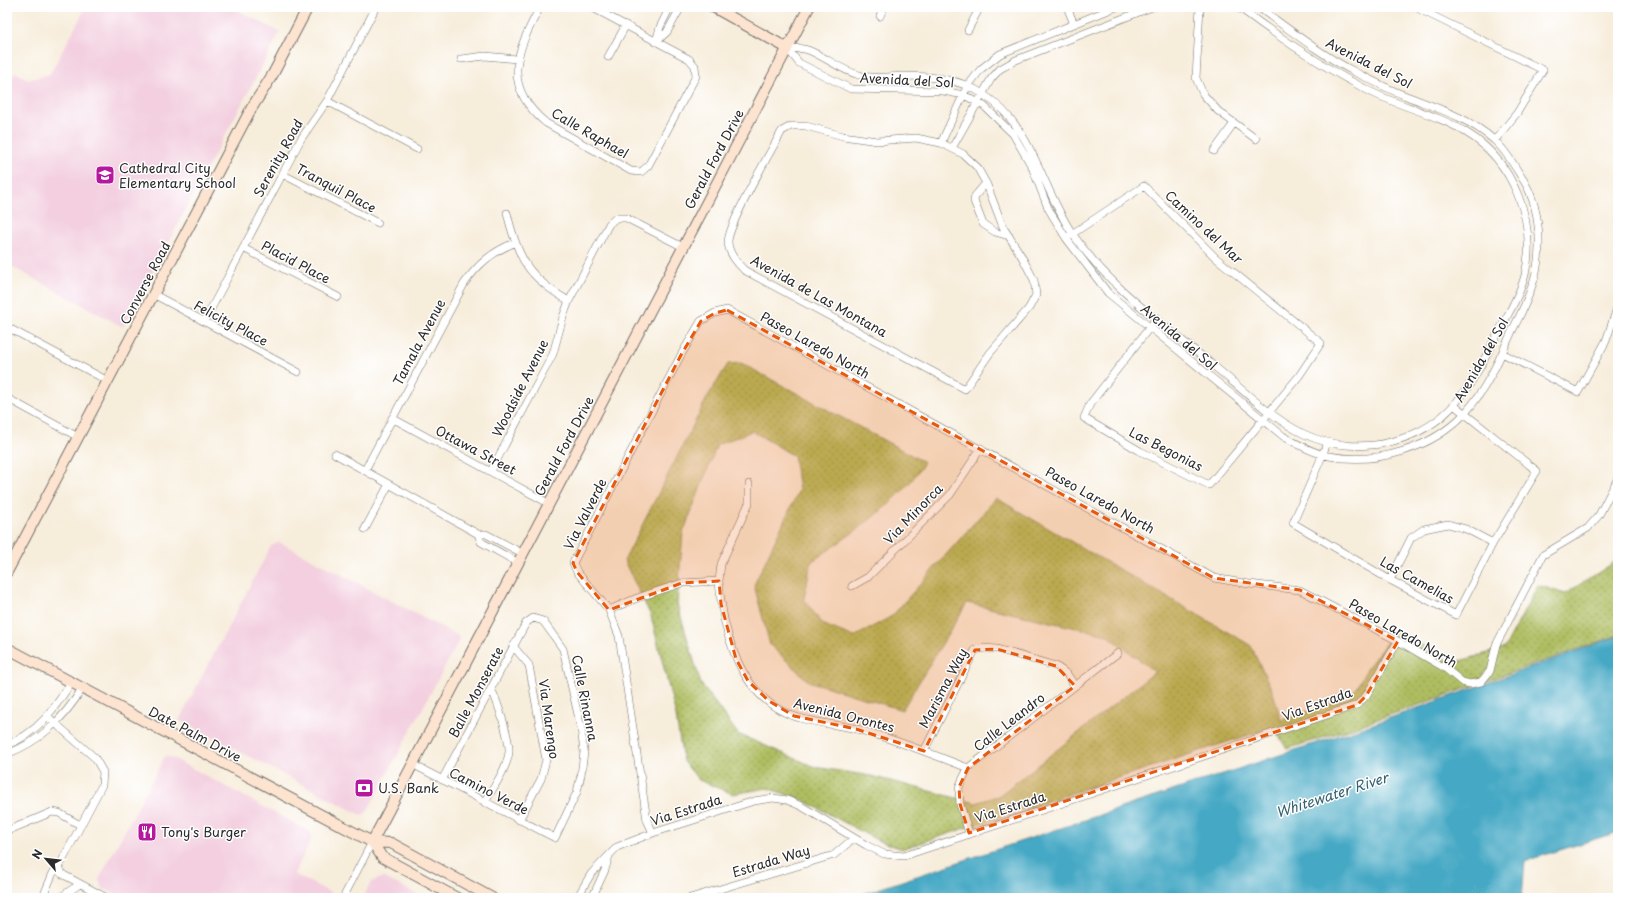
<svg xmlns="http://www.w3.org/2000/svg" width="1625" height="905" font-family="'Playpen Sans',sans-serif">
<style>
.built{fill:#f3cfdf}
.grass{fill:url(#grass-dots);stroke:#6d7446;fill-rule:evenodd}
.water{fill:#45a8c4;stroke:#386a78}
.lines{fill:none;stroke-linecap:round;stroke-linejoin:round}
.street-casing{stroke:#726f69;stroke-width:8}
.secondary-casing{stroke:#726f69;stroke-width:12}
.street{stroke:#fff;stroke-width:7}
.secondary{stroke:#fde4d1;stroke-width:10}
.marked{fill:#e8590c;fill-opacity:0.2;stroke:#e8590c;stroke-width:3;stroke-dasharray:8 5;stroke-linejoin:round}
.labels{text-anchor:middle;stroke-width:3;stroke-linejoin:round;paint-order:stroke}
.street-label{font-size:13px;fill:#2b2b2b;stroke:#fff}
.poi-label{font-size:13px;fill:#2b2b2b;stroke:#fff;text-anchor:start}
.water-label{font-size:14px;font-style:italic;fill:#376370;stroke:#fff}
</style>
<defs>
<pattern id="grass-dots" width="8" height="8" patternUnits="userSpaceOnUse"><rect width="8" height="8" fill="#afbd60"/><path d="M2 2h.1M6 6h.1" fill="none" stroke="#8f9a4f" stroke-width="1.8" stroke-linecap="round"/></pattern>
</defs>
<rect width="100%" height="100%" fill="#fff"/>
<filter id="ink" filterUnits="userSpaceOnUse"><feTurbulence type="fractalNoise" baseFrequency=".025" numOctaves="2"/><feDisplacementMap in="SourceGraphic" scale="8" xChannelSelector="R" yChannelSelector="G"/><feConvolveMatrix kernelMatrix="1 2 1 2 8 2 1 2 1" color-interpolation-filters="sRGB"/></filter>
<filter id="wash" filterUnits="userSpaceOnUse"><feTurbulence type="fractalNoise" baseFrequency=".012" numOctaves="4" result="noise"/><feDisplacementMap in="SourceGraphic" scale="16" xChannelSelector="R" yChannelSelector="G"/><feGaussianBlur stdDeviation="0.9" result="paint"/><feColorMatrix in="noise" values="0 0 0 0 0 0 0 0 0 0 0 0 0 0 0 0 0 1.4 0 .05"/><feComposite in="paint" operator="in"/></filter>
<g filter="url(#wash)">
<rect width="100%" height="100%" fill="#f7eddb"/>
<path class="built" d="M86,7H231L280,32L123,327L7,264V87L15,72L29,80L50,74Z
M279,542L458,636L459,640L367,812L361,815L179,720L271,546Z
M165,756L173,758L310,832L312,838L294,874L331,893V898H122L102,888L99,879Z
M383,877L424,898H363L371,882Z"/>
<path class="grass" d="M741,363L924,462C904,500 847,537 811,562L804,599L822,624L854,637L892,616L996,498L1250,645L1273,692L1281,720L1351,697L1368,667L1396,630L1453,663L1505,648L1538,585L1565,594L1618,560V635L1344,731L1287,749L1273,727L902,849L877,840L803,800L767,788L733,794L699,780L683,761L676,716L651,616L624,561L708,396L728,364ZM752,431L794,456L799,490L754,585L770,645L808,681L902,710L967,603L1107,635L1155,672L1000,795L976,803L871,776L815,767L738,734L701,684L677,604L683,533L717,445Z"/>
<path class="water" d="M1618,636V832L1525,861L1522,898H851L1373,724Z"/>
</g>
<g filter="url(#ink)">
<g class="lines">
<g class="street-casing">
<path id="street" d="M540,7C517,51 500,85 546,123L631,171L641,172L648,166L696,76L695,66L689,59L591,7
M670,7L660,27L656,42L667,32L681,7
M1067,7L1074,24
M1200,7L1196,78L1203,94L1218,111L1256,139
M1415,7L1543,70L1517,113L1495,140
M880,16L884,7
M968,30L980,7
M787,48L799,63L851,89L943,91L964,95L984,106L1013,134L1032,167L1048,208L1066,238L1108,293L1283,436C1297,444 1313,453 1329,456C1376,465 1432,449 1465,413C1486,390 1500,358 1513,329C1521,314 1528,299 1533,283C1543,252 1541,209 1524,181C1515,167 1506,150 1494,140C1468,117 1436,108 1404,95C1388,89 1371,80 1355,72C1320,54 1290,30 1258,7
M787,48C794,48 802,48 808,50C826,57 840,70 859,75C872,79 888,77 901,76C929,76 959,78 983,94C1035,128 1041,189 1074,236C1110,288 1166,326 1214,366C1242,389 1271,418 1304,434C1332,447 1365,449 1394,441C1453,425 1472,383 1498,333C1508,314 1520,295 1525,275C1537,222 1513,161 1467,133C1437,114 1401,107 1369,91C1325,68 1284,41 1244,11L1236,7
M608,57L626,25
M461,59L485,56L517,59
M327,101L417,149
M791,126H806L843,136L877,141L916,138L941,143L963,154L977,167L987,185L1003,227L1022,257L1034,280L1036,295L1029,308L990,353L965,389L744,270C737,263 728,253 728,242C728,224 771,151 782,131Z
M941,143L967,87L981,69L1000,54L1116,7
M952,148L991,79L1000,69L1016,60L1152,7
M1214,151L1234,123
M282,174L378,223
M986,183L975,196L974,201L983,224L995,232L1009,236
M507,213C518,258 527,277 569,301
M1069,236L1144,186L1216,258L1321,343L1299,376L1209,485L1140,451L1084,418L1090,404L1157,318
M243,248L338,297
M153,294L298,372
M204,322L301,139L327,101L376,7
M7,327L108,381
M1502,353L1578,392L1606,341L1618,305
M7,398L78,437
M392,418L548,503
M1327,442L1323,454L1293,523L1390,580L1456,615L1493,543L1537,471L1455,406
M335,454L478,534L481,542L517,562
M365,470L464,284C478,264 492,252 514,243
M491,471L553,354L563,317L569,301L609,224L616,218H626L683,247
M365,529L389,484
M478,534H486L522,553
M1390,580L1411,538L1424,529L1448,524L1466,529L1493,543
M719,581L721,564L749,503V484
M852,586L868,577L950,495L981,448
M609,610L637,598L682,583L719,581C722,627 737,686 780,710C803,723 832,723 857,729C895,739 931,754 968,768
M513,646L529,665L546,760L541,779L519,820
M48,717L95,758L103,772L102,785L59,867L62,874L107,898
M7,745C38,733 54,709 71,683
M924,751L975,650L984,648L997,649L1056,666L1067,674L1075,686
M7,754C41,741 63,719 82,689
M412,764L555,838L577,792L581,775L584,752L581,728L563,649L543,621L533,618L526,623L442,780
M485,803C493,787 507,769 509,752C510,740 497,699 491,689
M7,831L52,812L59,813L80,825
M653,833L647,820L619,636L609,610L577,572L573,563L681,355L701,321L715,313L727,310L1214,578L1249,584L1300,590L1398,641L1445,668L1462,682L1470,684L1481,682L1490,671L1496,645L1543,555L1588,528L1599,515L1618,478
M969,833L960,804L959,787L968,768L1118,653
M49,898L45,892L53,873L59,867
M59,898L80,884
M343,898L372,842
M577,898L591,874L617,847L653,833L754,801L773,798L787,800L801,806L866,845L884,854L904,856L1357,705L1366,696L1398,641
M592,898L605,870L609,856
M690,898L834,855L854,838"/>
</g>
<g class="secondary-casing">
<path id="secondary" d="M713,7L787,48
M7,572L251,109L273,74L308,7
M7,648L372,842L391,843L492,898
M372,842L809,7
M372,842L382,857L457,898"/>
</g>
<use href="#street" class="street"/>
<use href="#secondary" class="secondary"/>
</g>
</g>
<path class="marked" d="M727,310L1214,578L1300,590L1398,641L1366,696L1357,705L969,833L960,804L959,787L968,768L1075,686L1056,666L997,649L975,650L924,751L856,729L794,716L769,701L748,681L736,659L721,604L719,581L682,583L609,610L577,572L573,563L681,355L701,321L715,313Z"/>
<defs>
<g id="school-square" transform="scale(1)"><rect x="-9" y="-9" width="18" height="18" rx="4" fill="#b5179e" stroke="#fff"/><path d="M0-5L7-2L0 1L-7-2ZM-4 1L0 2.5L4 1V4Q0 6-4 4Z" fill="#fff"/></g>
<g id="bank-square" transform="scale(1)"><rect x="-9" y="-9" width="18" height="18" rx="4" fill="#b5179e" stroke="#fff"/><path d="M-6-4H6V4H-6ZM0-2.3a2.3 2.3 0 1 0 0 4.6a2.3 2.3 0 1 0 0-4.6Z" fill="#fff"/></g>
<g id="restaurant-square" transform="scale(1)"><rect x="-9" y="-9" width="18" height="18" rx="4" fill="#b5179e" stroke="#fff"/><path d="M-5-6h1v4h1v-4h1v4h1v-4h1v5L-1.5 .5V6h-2V.5L-5-1ZM5-6V6H3V1.5H1.5Q1.5-4 5-6Z" fill="#fff"/></g>
</defs>
<g fill-rule="evenodd">
<use href="#school-square" x="105" y="175"/>
<use href="#bank-square" x="364" y="788"/>
<use href="#restaurant-square" x="147" y="832"/>
</g>
<g class="labels">
<g class="street-label">
<text transform="translate(1369 63) rotate(27)" y="5">Avenida del Sol</text>
<text transform="translate(907 80) rotate(3)" y="5">Avenida del Sol</text>
<text transform="translate(590 133) rotate(30)" y="5">Calle Raphael</text>
<text transform="translate(278 158) rotate(-61)" y="5">Serenity Road</text>
<text transform="translate(714 159) rotate(-62)" y="5">Gerald Ford Drive</text>
<text transform="translate(336 188) rotate(28)" y="5">Tranquil Place</text>
<text transform="translate(1204 227) rotate(43)" y="5">Camino del Mar</text>
<text transform="translate(296 262) rotate(28)" y="5">Placid Place</text>
<text transform="translate(145 283) rotate(-62)" y="5">Converse Road</text>
<text transform="translate(819 296) rotate(29)" y="5">Avenida de Las Montana</text>
<text transform="translate(231 323) rotate(28)" y="5">Felicity Place</text>
<text transform="translate(1179 337) rotate(40)" y="5">Avenida del Sol</text>
<text transform="translate(419 342) rotate(-62)" y="5">Tamala Avenue</text>
<text transform="translate(815 345) rotate(29)" y="5">Paseo Laredo North</text>
<text transform="translate(1481 360) rotate(-60)" y="5">Avenida del Sol</text>
<text transform="translate(520 388) rotate(-63)" y="5">Woodside Avenue</text>
<text transform="translate(564 446) rotate(-62)" y="5">Gerald Ford Drive</text>
<text transform="translate(1166 449) rotate(27)" y="5">Las Begonias</text>
<text transform="translate(476 450) rotate(28)" y="5">Ottawa Street</text>
<text transform="translate(1100 500) rotate(29)" y="5">Paseo Laredo North</text>
<text transform="translate(585 514) rotate(-63)" y="5">Via Valverde</text>
<text transform="translate(913 514) rotate(-46)" y="5">Via Minorca</text>
<text transform="translate(1417 580) rotate(29)" y="5">Las Camelias</text>
<text transform="translate(1403 633) rotate(30)" y="5">Paseo Laredo North</text>
<text transform="translate(943 688) rotate(-62)" y="5">Marisma Way</text>
<text transform="translate(476 692) rotate(-62)" y="5">Balle Monserate</text>
<text transform="translate(585 698) rotate(79)" y="5">Calle Rinanna</text>
<text transform="translate(1317 704) rotate(-20)" y="5">Via Estrada</text>
<text transform="translate(844 715) rotate(14)" y="5">Avenida Orontes</text>
<text transform="translate(549 719) rotate(82)" y="5">Via Marengo</text>
<text transform="translate(1009 722) rotate(-38)" y="5">Calle Leandro</text>
<text transform="translate(195 734) rotate(28)" y="5">Date Palm Drive</text>
<text transform="translate(489 791) rotate(27)" y="5">Camino Verde</text>
<text transform="translate(1010 807) rotate(-18)" y="5">Via Estrada</text>
<text transform="translate(686 810) rotate(-18)" y="5">Via Estrada</text>
<text transform="translate(771 861) rotate(-17)" y="5">Estrada Way</text>
</g>
<g class="poi-label">
<text x="119" y="173">Cathedral City<tspan x="119" dy="15">Elementary School</tspan></text>
<text x="378" y="793">U.S. Bank</text>
<text x="161" y="837">Tony's Burger</text>
</g>
<g class="water-label">
<text transform="translate(1332 795) rotate(-18)" y="5">Whitewater River</text>
</g>
</g>
<rect width="1625" height="905" fill="none" stroke="#fff" stroke-width="24"/>
<g transform="translate(46 859) rotate(298)" stroke="#ffffff" stroke-width="3" paint-order="stroke">
<path d="M0-3L7 15L0 10L-7 15Z" fill="#2b2b2b"/>
<text y="-6" font-size="11" font-weight="bold" text-anchor="middle" fill="#2b2b2b">N</text>
</g>
</svg>
